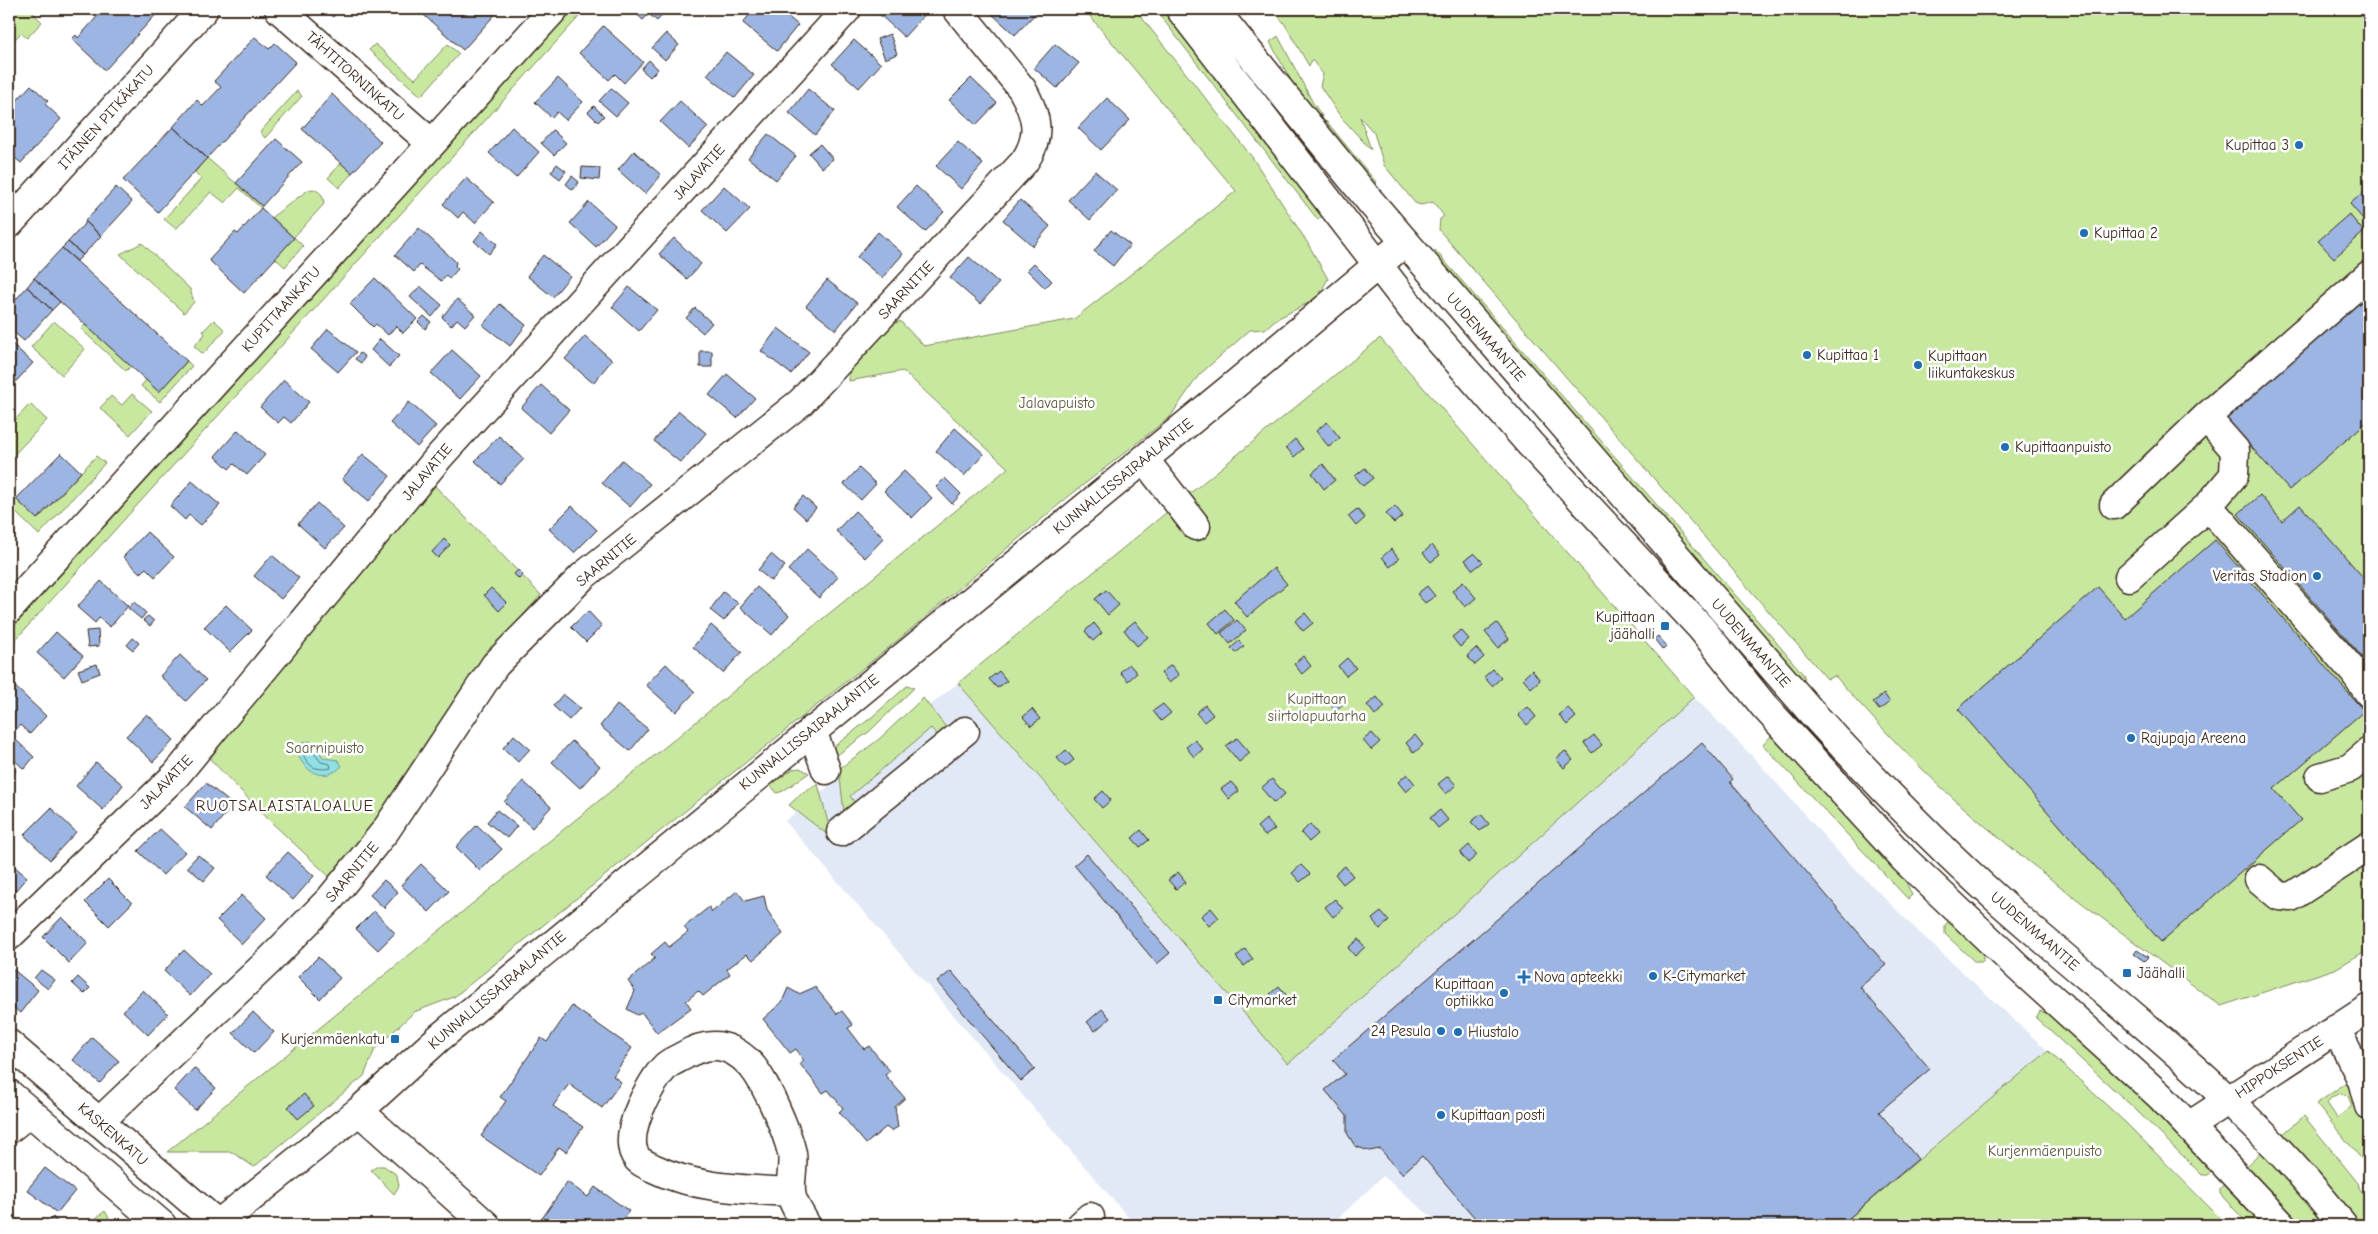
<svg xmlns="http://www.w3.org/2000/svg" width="2378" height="1234" font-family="'Comic Neue',sans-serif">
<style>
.built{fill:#e2e9f6}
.green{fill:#c8e8a0;stroke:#82895f;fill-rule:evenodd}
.water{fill:#8fe0e7;stroke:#6d9797}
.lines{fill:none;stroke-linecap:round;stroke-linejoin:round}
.shore{stroke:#5d736e;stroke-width:1}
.building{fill:#9db5e2;stroke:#3b2a1e}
.minor-casing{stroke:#3b2a1e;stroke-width:31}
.major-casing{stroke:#3b2a1e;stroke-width:31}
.minor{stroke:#fff;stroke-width:28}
.major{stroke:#fff;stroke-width:28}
.poi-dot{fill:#1f6fb2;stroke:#fff;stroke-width:2}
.labels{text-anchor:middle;stroke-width:5;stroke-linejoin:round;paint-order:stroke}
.street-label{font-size:15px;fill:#3b2a1e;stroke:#fff}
.poi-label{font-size:15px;fill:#3b2a1e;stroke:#fff;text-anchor:start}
.park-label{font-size:15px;fill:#5e5a3e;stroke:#fff}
.neighbourhood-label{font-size:16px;letter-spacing:1px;fill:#3b2a1e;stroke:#fff}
</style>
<rect width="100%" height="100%" fill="#fff"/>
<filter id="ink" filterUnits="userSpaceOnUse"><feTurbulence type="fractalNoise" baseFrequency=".02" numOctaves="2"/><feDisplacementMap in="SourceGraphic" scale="10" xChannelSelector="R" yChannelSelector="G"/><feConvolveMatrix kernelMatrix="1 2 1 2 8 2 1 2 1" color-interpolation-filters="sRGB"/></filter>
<g filter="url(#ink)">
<path class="built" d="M958,683L1288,1064L1694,697L1755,759L1841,855L1923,936L2048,1051L1841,1225H1441L1383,1176L1331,1225H1135L785,821Z"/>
<path class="green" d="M9,9H34L32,12L42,22L27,38L21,33L9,45Z
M574,9H586L9,647V632Z
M1084,9H1135L1252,157L1307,242L1328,279L1318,296L1312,301L1275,320L1265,329L1250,330L1199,375L1170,417L1068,497L898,640L454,997L414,1012L375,1049L364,1076L254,1167L232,1152H167L1008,468L903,371L849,381V368L884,329L900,321L924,346L1074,319L1236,191Z
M1155,9H1163L1323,215L1318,220Z
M1272,9H2369V949L2335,969L2221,1006C2131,939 2038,874 1954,799C1912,761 1873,719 1835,676L1827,679L1439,230L1440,219L1444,216L1433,202L1421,205L1415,203L1384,165L1374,133L1360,117L1371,150L1340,116L1320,86L1323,74L1312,60L1309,66L1284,23Z
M1278,36L1313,103L1322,116V121L1327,122L1376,182L1373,185L1306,108L1270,42Z
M375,44L415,79L448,44L459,54L421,96L369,50Z
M297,91L302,96L265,138L260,132Z
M207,158L262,206L261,208L239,188L225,203L211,192L176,229L164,219L201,179L195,172Z
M341,163L352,173L339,188L328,178Z
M313,189C322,192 323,196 324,204L294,237L303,246L285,267L275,258L294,238L272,217L308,190Z
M142,243L190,289L194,302L184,313L120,254Z
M1435,250L1771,636L1803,674L1805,679L1800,681L1431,254Z
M214,320L225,330L203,354L194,346L205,334L203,331Z
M54,321L85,349L62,375L31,347Z
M85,325L131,366L126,371L81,329Z
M1380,338L1694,697L1288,1064L958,683Z
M187,361L192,366L160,402L141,386L146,380L159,392Z
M132,394L152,411L130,435L100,408L111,396L122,405Z
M30,404L47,420L9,460V416L14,421Z
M96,456L105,463L39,535L9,506L16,499L38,519Z
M435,486L541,595L488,654L380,819L332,879L270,821L210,759L275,671Z
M907,686L914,688L870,731L833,758V749L836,745L872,717Z
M923,698L949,731L942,740L931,728L850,796L860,810L844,813L839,769L878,740Z
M1771,736L1793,760L1813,777L1904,878L1912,895L1908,899L1763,745Z
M800,768L809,773L783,791L777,793L770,785L793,769Z
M818,784L832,838L789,805L801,794Z
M1949,921L1983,952V962H1975L1945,934V925Z
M2040,1011L2051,1015L2151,1106L2214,1170L2208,1175H2202L2135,1109L2036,1018Z
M2048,1051L2127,1124L2227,1225H1841Z
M2346,1083C2363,1111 2369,1135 2369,1168L2316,1104ZM2340,1093L2348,1096L2352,1106L2337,1118L2327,1103L2332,1097Z
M2304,1116L2358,1183L2360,1190L2369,1204V1225H2357L2282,1135Z
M2262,1151L2328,1225H2299L2246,1166Z
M378,1166H384L397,1175L399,1186L394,1194L371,1170Z
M2226,1182L2240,1196L2259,1225H2249L2220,1194V1189Z
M105,1211L113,1225H87Z"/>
<path class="water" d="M310,741L324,758L338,760L342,766C325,783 304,773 297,752L302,743Z"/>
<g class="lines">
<path class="shore" d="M309,747L321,762L330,764L331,768C317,771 307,767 303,753L305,748Z"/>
</g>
<path class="building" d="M104,9H161L105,70L72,39L76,35L78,38Z
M324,9H340L333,17Z
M417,9H500L463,50Z
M631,9H668L657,21L649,14L643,20Z
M754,9H779L798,25L777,51L743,23Z
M882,9H923L927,12L904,37L878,13Z
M997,9H1034L1037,12L1015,35L992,14Z
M603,26L643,62L624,83L615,74L609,80L579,53Z
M666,33L679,45L665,60L652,48Z
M890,34L897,54L885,59L877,39Z
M255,37L269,49L275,43L296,62L207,158L173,127L197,100L203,106L221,87L214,81Z
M854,40L881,64L859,88L832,64Z
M1055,44L1079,63L1057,88L1034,68Z
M726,52L754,75L735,98L707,75Z
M649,60L658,69L650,77L641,69Z
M558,78L583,102L566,120L557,112L552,118L535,102Z
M971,78L997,103L976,125L949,100Z
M31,85L48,101L45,104L61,119L21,163L9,153V109Z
M611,88L628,103L616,116L599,101Z
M808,89L835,111L815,135L789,113Z
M332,94L381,142L352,173L302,129Z
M1107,98L1130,120L1101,150L1078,128Z
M680,101L708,127L688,148L660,122Z
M594,106L604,116L598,122L588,112Z
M173,127L207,158L158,212L123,180Z
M512,127L539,152L516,178L489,153Z
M553,130L566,143L554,155L541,143Z
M768,134L796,156L776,180L748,158Z
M276,139L302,162L262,206L236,183Z
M958,142L983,164L961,189L936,166Z
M820,144L833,159L822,168L809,153Z
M634,151L661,175L645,194L618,170Z
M557,164L566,171L560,179L551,172Z
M582,167L600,168L599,180L581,178Z
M1095,171L1117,190L1090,220L1068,200Z
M572,176L579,182L573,190L566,184Z
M466,178L494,202L475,223L463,212L458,218L443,204Z
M724,186L750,209L727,233L702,210Z
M916,186L944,212L925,232L897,207Z
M116,187L132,202L101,236L85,221Z
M2369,187V226L2350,204Z
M1020,200L1050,226L1033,246L1003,220Z
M589,202L615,225L596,247L570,223Z
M261,208L294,238L244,293L209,260L235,232L238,234Z
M2349,214L2364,232L2334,258L2318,241Z
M86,222L101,236L83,255L68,242Z
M419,228L456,262L455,266L458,269L449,279L446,275L441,281L420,265L414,272L395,255Z
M1111,230L1130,245L1113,266L1094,251Z
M482,231L497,244L489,254L474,241Z
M878,232L903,254L882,278L857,257Z
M674,238L701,264L687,279L659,254Z
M68,242L83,255L77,261L62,248Z
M62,248L187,361L159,392L34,278Z
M543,255L570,276L553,297L527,276Z
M969,257L999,283L980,304L950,278Z
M1034,263L1052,281L1045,288L1027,270Z
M34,278L60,302L52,310L27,287Z
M375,278L417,319L403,333L396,326L388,335L376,324L373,327L350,304Z
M2369,278V420L2289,490L2218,409Z
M827,280L857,303L836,330L806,306Z
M420,286L442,305L432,317L410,297Z
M27,287L52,310L24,341L9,328V307Z
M629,287L657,310L639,331L612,307Z
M457,299L475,315L465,326L457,319L451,326L442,317Z
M500,304L526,325L510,346L483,325Z
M695,308L712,323L703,333L686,318Z
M424,316L431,322L425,329L418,322Z
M778,328L809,352L791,374L761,351Z
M328,329L356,352L338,372L311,349Z
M585,336L612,360L593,383L565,359Z
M380,339L399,356L389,367L371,350Z
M9,341L33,363L9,389Z
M452,350L481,376L460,399L431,373Z
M700,351H712V367H700Z
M360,353L365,357L361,363L355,359Z
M727,374L755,398L737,418L709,395Z
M284,380L309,402L291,423L284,417L278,423L260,407Z
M541,385L569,410L549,433L521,408Z
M409,402L436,426L417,447L390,423Z
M679,411L706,433L681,463L654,441Z
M1327,422L1340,438L1329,447L1316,431Z
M955,428L984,454L964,476L936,451Z
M238,430L265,455L247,475L234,464L229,469L215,456Z
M499,436L524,459L500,484L475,461Z
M1295,439L1303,449L1294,457L1286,447Z
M61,453L81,472L37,519L16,499Z
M363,454L390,476L369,501L342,479Z
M622,460L650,484L630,507L602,483Z
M1323,464L1335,480L1324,489L1312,473Z
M859,468L876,484L861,500L844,484Z
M1365,468L1373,478L1363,486L1355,476Z
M904,471L932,498L912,518L884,491Z
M945,478L961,494L952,504L936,487Z
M192,481L220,505L201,525L189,515L185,520L170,506Z
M2260,495L2282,521L2300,505L2369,584V665L2238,514Z
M803,496L816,508L806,519L793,507Z
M317,503L344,528L325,548L298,524Z
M572,506L597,530L574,553L549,529Z
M1395,506L1403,516L1394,523L1386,514Z
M1357,509L1365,518L1356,526L1348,516Z
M855,511L884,538L865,558L836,531Z
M147,532L174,557L155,577L146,568L140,573L123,557Z
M444,539L450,545L438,558L432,552Z
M2215,540L2364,711L2274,789L2301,820L2161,942L1958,709L2098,587L2125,618Z
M1432,545L1440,555L1431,562L1423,553Z
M807,549L838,577L819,598L788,570Z
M1391,549L1399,559L1390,567L1382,557Z
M1474,553L1483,562L1473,570L1465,560Z
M771,554L785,566L771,581L758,570Z
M272,555L299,578L281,599L254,576Z
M1274,568L1287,584L1247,617L1234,601Z
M518,570L523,575L519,579L514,574Z
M101,581L128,606L110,627L99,618L95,623L77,607Z
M1463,582L1476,598L1465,607L1452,591Z
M1427,586L1435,596L1425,603L1417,594Z
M757,587L789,615L772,635L740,607Z
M491,588L507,603L499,611L484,595Z
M1106,590L1119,605L1108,615L1095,599Z
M723,592L738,603L724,621L710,610Z
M134,602L146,613L141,619L128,608Z
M226,605L252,630L230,652L204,627Z
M1225,609L1234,620L1218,634L1209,623Z
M588,611L602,626L586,642L571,627Z
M1305,613L1313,623L1303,631L1295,621Z
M148,616L154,621L150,626L143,620Z
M1237,620L1246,630L1230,644L1221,633Z
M1135,621L1148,637L1137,646L1124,630Z
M1094,623L1102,633L1093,641L1085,631Z
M1497,623L1509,639L1498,648L1485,632Z
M711,625L742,652L723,673L693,647Z
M98,630L99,646L88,647L86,631Z
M1461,630L1469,639L1460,647L1452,637Z
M56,632L83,656L64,677L37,653Z
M1658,636L1667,646L1663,650L1654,639Z
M133,638L139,643L133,650L127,645Z
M1239,641L1244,646L1236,653L1231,648Z
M1476,648L1484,657L1475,665L1467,656Z
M180,655L206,680L186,701L160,676Z
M1303,656L1311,666L1302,674L1294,664Z
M1347,658L1356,668L1346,676L1338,666Z
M97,664L100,673L82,680L78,670Z
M666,664L695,692L676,712L646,685Z
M1129,664L1137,673L1128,681L1120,672Z
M1171,665L1179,675L1169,683L1161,673Z
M1493,669L1501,678L1492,686L1484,677Z
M1532,670L1540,680L1531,688L1523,678Z
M999,671L1007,681L997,688L989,679Z
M11,683L46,716L30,734L20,725L14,732L9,728V686Z
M563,694L580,708L569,720L553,706Z
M1336,694L1344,703L1335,711L1327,701Z
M1884,694L1890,702L1879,710L1873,702Z
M1377,697L1385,707L1375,715L1367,705Z
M1163,704L1171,713L1161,721L1153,711Z
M617,705L648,729L630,751L600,726Z
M1205,705L1213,715L1204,722L1196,713Z
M1528,707L1536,717L1527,725L1518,715Z
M1568,708L1576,717L1567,725L1559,715Z
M1032,709L1040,719L1031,726L1023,717Z
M147,714L174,740L153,762L126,736Z
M1372,733L1380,742L1371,750L1363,740Z
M514,735L530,749L518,762L503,748Z
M1415,735L1423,745L1414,753L1406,743Z
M1594,735L1602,745L1592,753L1584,743Z
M1237,738L1250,753L1239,762L1226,746Z
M16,740L34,757L24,769L9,755V749Z
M1195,740L1203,749L1194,757L1186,747Z
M572,741L600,766L580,788L552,762Z
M1702,743L1733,779L1730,782L1886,965L1860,987L1930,1069L1879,1112L1918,1159L1841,1225H1481L1422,1156L1402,1174L1380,1149L1369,1151L1355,1146L1347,1133V1116L1325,1090L1345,1074L1333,1060Z
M1066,750L1074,760L1065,767L1057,758Z
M1565,751L1573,760L1564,768L1556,759Z
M96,762L123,785L103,810L76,786Z
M9,763L16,771L9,777Z
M1407,774L1415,784L1406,792L1398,782Z
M1448,776L1456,785L1446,794L1438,784Z
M1272,779L1285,794L1274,803L1261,788Z
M523,781L551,807L532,828L504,802Z
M1231,782L1239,791L1229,799L1221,789Z
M206,783L233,805L212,830L185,807Z
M1103,791L1111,800L1102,808L1094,799Z
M51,808L76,832L50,860L24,835Z
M497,810L517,826L507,838L487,822Z
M1440,810L1448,820L1438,828L1430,818Z
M1481,814L1489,824L1480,831L1471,822Z
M1266,819L1275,829L1265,836L1257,827Z
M1310,824L1318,834L1309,842L1301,833Z
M477,825L502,849L480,871L456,847Z
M160,829L185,852L163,875L138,851Z
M1141,830L1149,840L1140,847L1132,838Z
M1469,845L1477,855L1468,863L1460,853Z
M288,852L314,876L293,900L266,875Z
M1087,854L1170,953L1157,964L1074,865Z
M198,855L215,868L204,881L187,867Z
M9,862L27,877L9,898Z
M421,864L449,891L429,912L401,885Z
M1301,865L1310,874L1300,882L1292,873Z
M1345,866L1353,876L1343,884L1335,874Z
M1178,872L1186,882L1176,889L1168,880Z
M108,879L132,903L109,926L85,902Z
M384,880L398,892L384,908L370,895Z
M737,891L745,901L764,896L767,910L783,934L753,960L747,954L727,969L730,974L703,996L698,991L686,1001L691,1008L657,1033L642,1013L637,1015L627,1009L635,991L628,981L655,958L651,954L665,942L669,947L688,932L684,927L709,907L712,912Z
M242,895L266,918L242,944L217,920Z
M1335,899L1343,909L1333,917L1325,907Z
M1211,908L1219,918L1209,926L1201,916Z
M374,911L395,933L378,950L356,929Z
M1381,912L1389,921L1380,929L1372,919Z
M62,917L88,943L69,963L43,937Z
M1358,939L1365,947L1355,956L1348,948Z
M1245,949L1253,959L1244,966L1236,957Z
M184,950L210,974L190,996L164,971Z
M2137,950L2148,957L2144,961L2134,954Z
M318,957L340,978L320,999L298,977Z
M9,966L38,990L20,1013L9,1004Z
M41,970L55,980L48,989L34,978Z
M951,971L1035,1069L1021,1081L937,982Z
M78,977L90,988L84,994L72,983Z
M1279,986L1287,996L1278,1004L1270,994Z
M815,987L837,1014L842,1011L853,1025L848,1028L864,1049L869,1046L890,1071L885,1075L905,1098L895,1107L898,1127L891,1131L886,1127L866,1144L839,1112L843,1108L828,1090L823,1093L800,1064L804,1061L796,1049L790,1053L763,1019L782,1002L788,988L799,994Z
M143,990L168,1014L148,1035L123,1011Z
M572,1006L632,1048L613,1076L621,1082L602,1108L569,1084L553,1106L583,1127L566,1152L559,1147L539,1176L481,1136L506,1101L500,1097L541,1038L547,1042Z
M1102,1009L1110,1018L1095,1031L1087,1022Z
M253,1012L274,1032L254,1053L233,1033Z
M92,1037L119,1061L100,1083L73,1060Z
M194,1068L216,1088L195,1110L174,1090Z
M304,1094L314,1106L298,1119L288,1107Z
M45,1168L75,1191L57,1213L27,1190Z
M567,1182L588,1197L595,1187L629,1211L623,1219L633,1225H541L539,1223Z
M9,1212L24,1225H9Z
M53,1217L60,1225H45Z"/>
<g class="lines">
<g class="minor-casing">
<path id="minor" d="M279,9L431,143
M2206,417L2235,450L2234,475L2208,506L2354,672L2369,693
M1144,459L1196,526
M2114,505L2206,417L2369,275
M2129,577L2208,506
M9,609L554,9
M812,730L826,770
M2320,777L2350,768L2369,752
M841,832L965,731
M2259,879L2279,896L2291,897L2369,846
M9,936L176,775L439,457L847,9
M2336,1029L2362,1080L2369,1106
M359,1111L486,1225
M99,1122L269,961L330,899L386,830L495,665L583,576L801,402L1024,162C1042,136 1037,116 1022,89L957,9
M2189,1126L2369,1008
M9,1129L30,1112
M790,1192C744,1189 696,1189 653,1168C648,1165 640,1163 637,1158C620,1137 650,1082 666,1066C670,1062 678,1059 683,1056C708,1041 729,1042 750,1064C765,1080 787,1131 792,1153C794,1166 790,1178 791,1191C791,1202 801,1215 806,1225
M217,1225L359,1111L439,1038L1232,387L1405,242
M1081,1225L1090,1217"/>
</g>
<g class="major-casing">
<path id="major" d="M1180,9L1412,309L1530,444L1701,628L1764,706L1905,860L2019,968L2160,1096L2282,1225
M1214,9L1369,200L1813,714C1872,778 1932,841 1997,899C2117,1006 2243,1096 2343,1225
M9,224L204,9
M9,1044L219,1225
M9,1094L162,1225"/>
</g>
<use href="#minor" class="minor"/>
<use href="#major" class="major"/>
</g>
</g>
<g class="poi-dot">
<circle cx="2299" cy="145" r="5"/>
<circle cx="2084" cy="233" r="5"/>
<circle cx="1807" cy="355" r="5"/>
<circle cx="1918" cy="365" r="5"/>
<circle cx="2005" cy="447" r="5"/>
<circle cx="2317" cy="576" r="5"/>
<rect x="1660" y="621" width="10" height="10" rx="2.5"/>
<circle cx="2131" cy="738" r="5"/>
<rect x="2122" y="968" width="10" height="10" rx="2.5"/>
<circle cx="1653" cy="976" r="5"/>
<path d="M1521.5 969.5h5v5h5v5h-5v5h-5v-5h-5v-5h5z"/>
<circle cx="1504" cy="993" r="5"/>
<rect x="1213" y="995" width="10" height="10" rx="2.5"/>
<circle cx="1441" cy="1031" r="5"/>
<circle cx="1458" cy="1032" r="5"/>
<rect x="390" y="1034" width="10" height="10" rx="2.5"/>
<circle cx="1441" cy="1115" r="5"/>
</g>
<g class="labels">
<g class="street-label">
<text transform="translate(355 76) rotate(42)" y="5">TÄHTITORNINKATU</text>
<text transform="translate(106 117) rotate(-48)" y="5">ITÄINEN PITKÄKATU</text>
<text transform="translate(699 172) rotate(-48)" y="5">JALAVATIE</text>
<text transform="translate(906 290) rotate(-47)" y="5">SAARNITIE</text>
<text transform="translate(281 309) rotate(-48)" y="5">KUPITTAANKATU</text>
<text transform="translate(1486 337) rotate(49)" y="5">UUDENMAANTIE</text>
<text transform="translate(427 472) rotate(-50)" y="5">JALAVATIE</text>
<text transform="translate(1123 476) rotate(-39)" y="5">KUNNALLISSAIRAALANTIE</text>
<text transform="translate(606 560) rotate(-40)" y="5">SAARNITIE</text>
<text transform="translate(1751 643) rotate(49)" y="5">UUDENMAANTIE</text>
<text transform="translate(809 732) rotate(-39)" y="5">KUNNALLISSAIRAALANTIE</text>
<text transform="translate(166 782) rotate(-46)" y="5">JALAVATIE</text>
<text transform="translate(352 872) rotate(-50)" y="5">SAARNITIE</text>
<text transform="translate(2035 931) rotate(41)" y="5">UUDENMAANTIE</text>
<text transform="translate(497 990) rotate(-40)" y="5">KUNNALLISSAIRAALANTIE</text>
<text transform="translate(2279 1067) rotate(-33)" y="5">HIPPOKSENTIE</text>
<text transform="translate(113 1134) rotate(41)" y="5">KASKENKATU</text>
</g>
<g class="poi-label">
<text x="2289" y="150" text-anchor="end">Kupittaa 3</text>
<text x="2094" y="238">Kupittaa 2</text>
<text x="1817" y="360">Kupittaa 1</text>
<text x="1928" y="361">Kupittaan<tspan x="1928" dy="17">liikuntakeskus</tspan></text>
<text x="2015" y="452">Kupittaanpuisto</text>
<text x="2307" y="581" text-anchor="end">Veritas Stadion</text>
<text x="1655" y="622" text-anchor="end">Kupittaan<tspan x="1655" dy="17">jäähalli</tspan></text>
<text x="2141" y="743">Rajupaja Areena</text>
<text x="2137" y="978">Jäähalli</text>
<text x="1663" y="981">K-Citymarket</text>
<text x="1534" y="982">Nova apteekki</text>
<text x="1494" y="989" text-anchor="end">Kupittaan<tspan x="1494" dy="17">optiikka</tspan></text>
<text x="1228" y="1005">Citymarket</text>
<text x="1431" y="1036" text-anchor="end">24 Pesula</text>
<text x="1468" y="1037">Hiustalo</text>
<text x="385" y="1044" text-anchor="end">Kurjenmäenkatu</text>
<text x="1451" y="1120">Kupittaan posti</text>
</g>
<g class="park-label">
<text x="1057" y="408">Jalavapuisto</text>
<text x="1317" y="704">Kupittaan<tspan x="1317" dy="17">siirtolapuutarha</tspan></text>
<text x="325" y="753">Saarnipuisto</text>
<text x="2045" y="1156">Kurjenmäenpuisto</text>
</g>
<g class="neighbourhood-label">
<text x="285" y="811">RUOTSALAISTALOALUE</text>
</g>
</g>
<rect width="2378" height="1234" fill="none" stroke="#fff" stroke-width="30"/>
<rect x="15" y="15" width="2348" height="1204" fill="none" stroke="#3b2a1e" stroke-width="2" filter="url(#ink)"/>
</svg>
